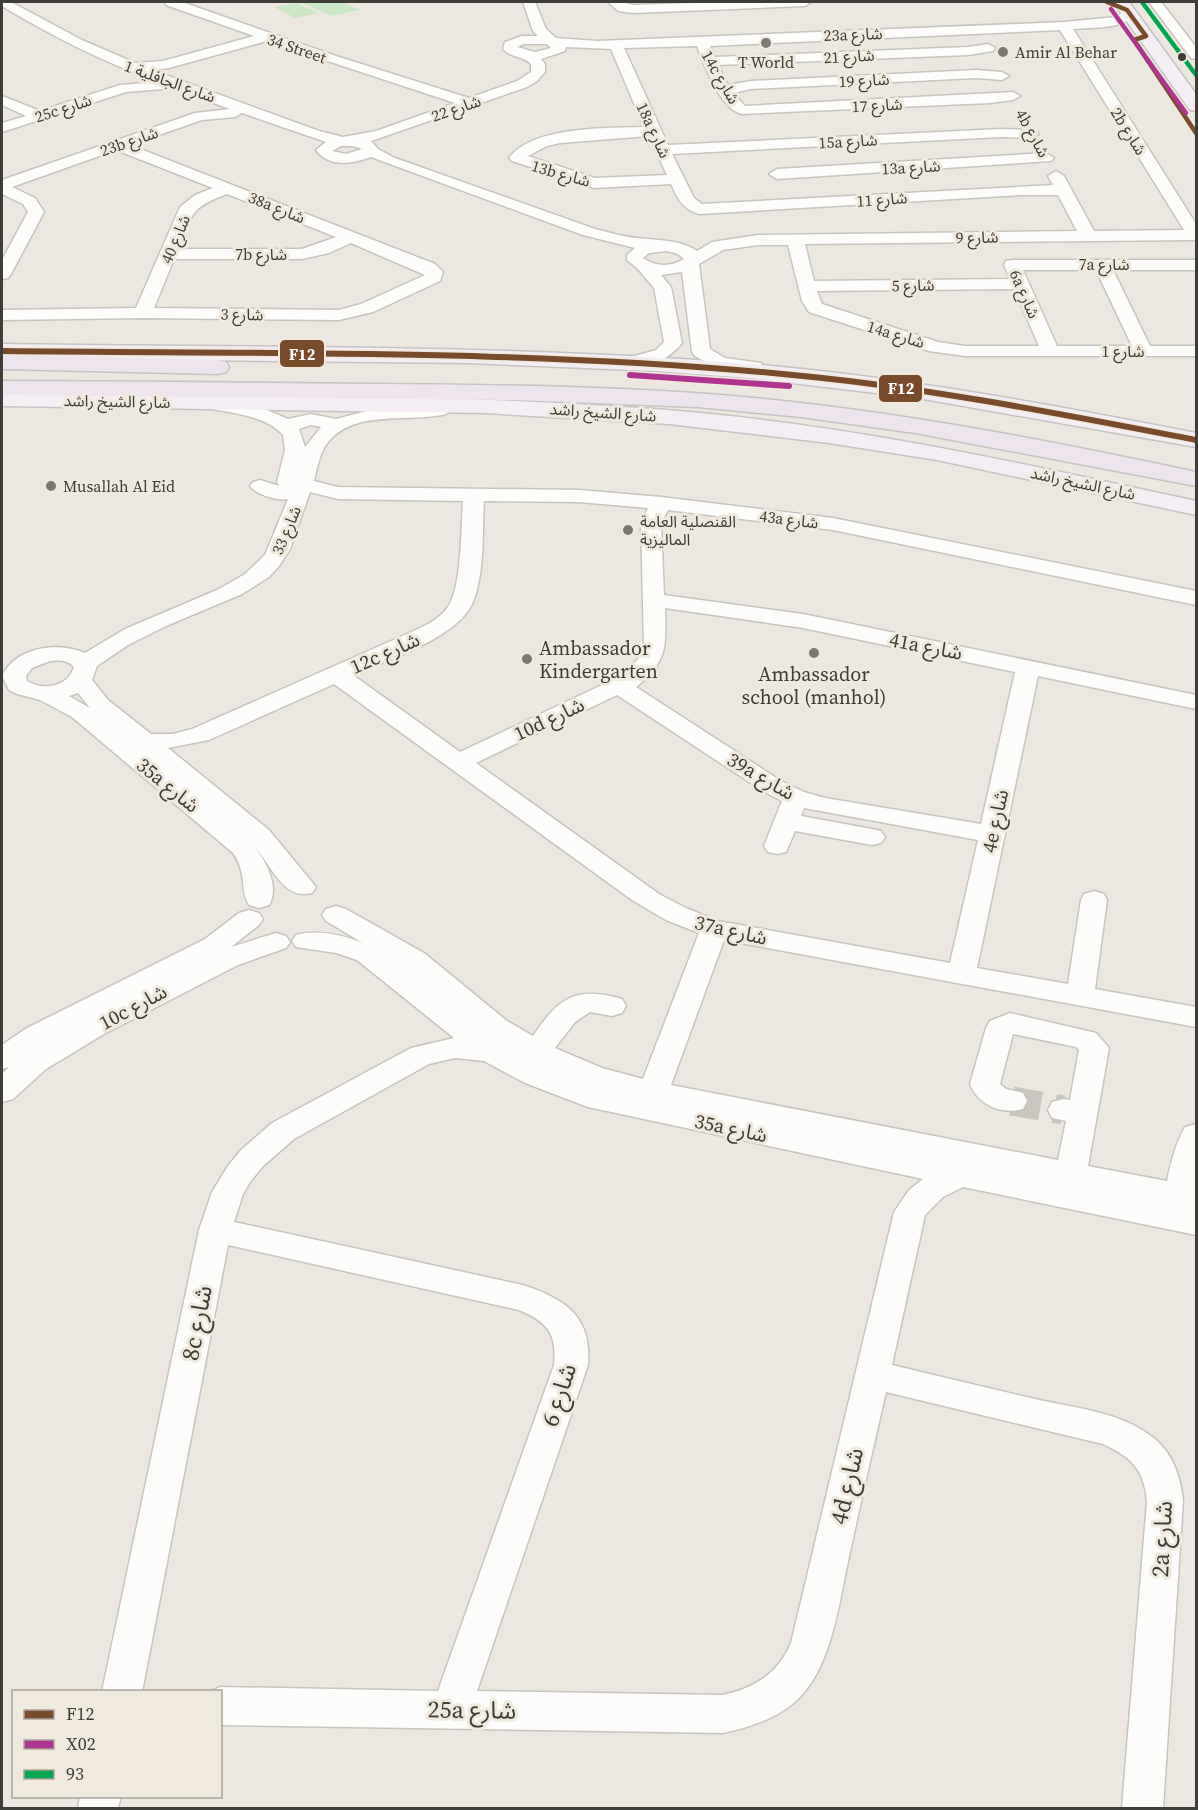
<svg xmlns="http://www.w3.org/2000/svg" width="1198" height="1810" font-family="'Source Serif 4','Noto Sans Arabic',serif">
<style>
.green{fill:#cce7c5}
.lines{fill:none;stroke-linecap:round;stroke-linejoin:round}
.minor-tunnel{stroke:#c9c6bf;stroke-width:29;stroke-dasharray:29 14;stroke-linecap:butt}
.minor-casing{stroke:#c8c5bf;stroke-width:3}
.major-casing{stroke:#c6c5c2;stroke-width:3}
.highway-casing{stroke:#c6c5c2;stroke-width:3}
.minor{fill:#fcfcfa;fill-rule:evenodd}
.major{fill:#f4edf4;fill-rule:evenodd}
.highway{fill:#eee4ee;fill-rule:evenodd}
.bus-1-far1-casing{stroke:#f0e9dd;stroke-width:7}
.bus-1-casing{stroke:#f0e9dd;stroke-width:9}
.bus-2-far1-casing{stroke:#f0e9dd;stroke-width:7}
.bus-2-casing{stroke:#f0e9dd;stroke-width:9}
.bus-3-casing{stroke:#f0e9dd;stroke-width:7}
.bus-1-far1{stroke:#7a4b2a;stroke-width:4.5}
.bus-1{stroke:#7a4b2a;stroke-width:6}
.bus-2-far1{stroke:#b03593;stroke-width:4.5}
.bus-2{stroke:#b03593;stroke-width:6}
.bus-3{stroke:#00a651;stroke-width:4.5}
.poi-dot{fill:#7c7973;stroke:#f0e9dd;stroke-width:2}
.bus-dot{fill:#3f3d38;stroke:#f0e9dd;stroke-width:2}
.labels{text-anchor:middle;stroke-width:6;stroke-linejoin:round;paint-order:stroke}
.far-street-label{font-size:16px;fill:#3f3d38;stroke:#f0e9dd}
.far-poi-label{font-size:16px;fill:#3f3d38;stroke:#f0e9dd;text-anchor:start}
.street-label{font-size:20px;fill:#3f3d38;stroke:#f0e9dd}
.poi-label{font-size:20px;fill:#3f3d38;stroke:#f0e9dd;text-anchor:start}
.near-street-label{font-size:24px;fill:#3f3d38;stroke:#f0e9dd}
.line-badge{stroke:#f0e9dd;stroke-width:2}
.badge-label{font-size:16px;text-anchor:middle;font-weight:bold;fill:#fff}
</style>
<rect width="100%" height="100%" fill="#ece8e1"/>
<path class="green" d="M299,2H342L360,10L331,16Z
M296,3L318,13L295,18L274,7Z"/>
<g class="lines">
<path class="minor-tunnel" d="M1012,1101L1063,1110"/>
<g class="minor-casing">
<path id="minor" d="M2,2H11L82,40L135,63L163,61L254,36L166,5L165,2H182L336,56L469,98L517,81L531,72V64C523,56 511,58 503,49L505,42L522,36H538L533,31L523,2H535L546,29L556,38L598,41L1064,22L1116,17L1125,11H1135L1136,14C1122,30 1093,27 1073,29L1196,224V240L805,244L814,281L1010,279L1004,265L1006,261L1012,260H1196V270H1113L1150,346H1196V356H965L929,351L809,312L802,301L788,245H758L723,250L699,264L710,349L725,358L761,363L763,367L761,371C738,376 713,367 695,356L692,352L682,272L661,275L671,287L682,343C671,358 644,372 624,367L622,363L624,359L656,350L664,342L654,288L638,269L627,260V255L635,248L583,235L371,157C352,164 329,168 316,150L326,142L242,113L235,117L202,120L130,145L435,264L443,272L440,281L373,312L339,320L143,318L2,320V310L136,308L180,207L195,195L213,188L116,150L12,187L35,198L44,212L11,274L8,278L2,279V260L28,212L23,204L2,194V180L195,113L230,109L164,85L163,89L126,92L2,132V123L26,116L2,105V96L40,111L120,85L157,82C103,61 51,36 2,6ZM1060,30L1184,230L1094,231L1064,176L1056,171L1048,176L1053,185L702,204L694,198L672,154L1001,137L1032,138L1039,134L1032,130L1001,129L668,145L624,48L697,46C704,65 720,109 742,114L990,103L1013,100L1020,96L1013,92L745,106L733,93L751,89L976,78L1002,80L1009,76L1002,72L976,70L751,81L728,85L718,65L968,55L993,51L995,48L988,44L968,47L715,57L710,46ZM267,41L455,103L376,131L343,137L319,131L152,70L169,68ZM524,44H547L551,48L535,52L517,47ZM566,47L611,49L644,127C608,128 533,126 509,158L512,161L594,188L671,184C678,199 683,210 700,214L1022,195H1058L1077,231L758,235L712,242L697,251C676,237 647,241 623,236C613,234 604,231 595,229L395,158L378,149L371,141L527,87L537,81L545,72V64L541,59L565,51ZM649,136L667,175L595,178L528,156L547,146L560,143ZM341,146H353L362,149L346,154L332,151ZM227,194L336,237L302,249H178C193,214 189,208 227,194ZM351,243L425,275L361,304L339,310L154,308L174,259H302L329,253ZM667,251L678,254L684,259C671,267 656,267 643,258L649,253ZM1023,270H1096L1132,346H1057ZM1014,289L1039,346H965L938,342L822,304L817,291Z
M608,2H622L633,5L723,2H811L805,6L633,13L618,11Z
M1149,2H1161L1196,47V59L1191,58Z
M1046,153L1054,158L1051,161L777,179L769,174L777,169Z
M209,397L267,410L288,419L311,414L336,419L370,410L439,404L446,406L449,410L446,414C410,423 356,409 329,441C320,451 317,468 314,481L338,487L579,490L661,497L833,518L1196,591V605L833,530L668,510L661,523L664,595L803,614L1196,695V709L1038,676L977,968L1068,984L1081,900L1084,894L1094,891L1104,894L1107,900L1095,989L1196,1007V1027L724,940L671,1085L1058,1160L1066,1121L1052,1118L1048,1110L1052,1102L1063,1099L1070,1100L1079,1050L1076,1047L1013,1034L1000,1084L1006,1089L1023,1093L1027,1101L1023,1109C1002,1115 978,1105 970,1084L986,1028L990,1021L1010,1013L1096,1033L1109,1048L1088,1166L1167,1181C1171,1162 1175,1145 1185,1127L1196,1124V1235L963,1187L943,1197L925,1215L892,1365C939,1376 987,1388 1035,1399C1074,1408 1124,1412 1156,1440C1173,1455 1181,1478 1183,1501L1163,1808H1122L1147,1501C1144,1469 1131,1457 1103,1444L886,1392C874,1444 862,1496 851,1548C840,1594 834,1662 800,1697C780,1718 750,1727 723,1733L220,1725V1692H209L220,1687L438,1691L554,1365C557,1334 548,1322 519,1310L228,1245L142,1692H102L199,1230L212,1192L228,1166L241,1150L272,1123L411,1048L454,1038L357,960L336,953L296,947L292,941L296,935C318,929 342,935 363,943L326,921L322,915L326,909L336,906L346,909L424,953L507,1021L533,1036C559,997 576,986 622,999L626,1006L622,1013L612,1016L590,1012L575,1022L555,1048L602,1068L643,1079L699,933L666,920L632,900L334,684L209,740L168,748L269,830L316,887L312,893C283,901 271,864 254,846C266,861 280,887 269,905L259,908L249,905C240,891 247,872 233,853L72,717L40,700L17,694L9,690L2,676C16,647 57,641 85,653L125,629L217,590L245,574L265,555L288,499C278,501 256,495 250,486L253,482L260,480L279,486L277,482L285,450L283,435C264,414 228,413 202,407L199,403L202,399ZM311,425L321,427L305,447L299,429ZM310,492L338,499L463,501C461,527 462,586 448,607C441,617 429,624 418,629L192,729L173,734H151L108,700L92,680L97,666L128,645L166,626L242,594L269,577L279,566L290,549ZM484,501L579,502L648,508L641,523L644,646L639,658L621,676L460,752L353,675C387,660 458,638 473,602C485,572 482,533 484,501ZM665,608L803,628L1015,672L981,824L825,798L804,792L781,781L636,687C668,661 666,647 665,608ZM50,661C60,660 67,660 74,667C68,687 44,691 27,681L26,676L32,668ZM78,693L90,708L69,696ZM617,695L763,791L782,801L764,846L768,852L777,854L786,852L795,831L872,845L881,843L885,837L881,831L872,829L801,816L804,808L978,840L950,963L718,921L686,908L659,894L476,763ZM455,1058L484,1061L525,1083L588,1107L923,1179L909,1190L894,1212L791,1643C778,1674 754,1688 723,1695L477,1691L588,1365C592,1316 565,1299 523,1285L234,1222L243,1194L250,1182L263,1166L294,1139L429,1064Z
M249,910L259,913L263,919L259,925L231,947L276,933L286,936L290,942L286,948L238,965L104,1034L46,1069L13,1099L2,1102V1074L9,1067L2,1069V1045L27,1028L205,939L239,913Z
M80,1796H121L118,1808H78Z"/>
</g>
<g class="major-casing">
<path id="major" d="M1113,2H1129L1196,94V111L1190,110Z
M2,344C251,348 501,344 750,364C900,377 1049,404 1196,433V447L918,398L749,378L656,371L469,363L2,358Z
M2,392C223,395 446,393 667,410C846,424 1021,463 1196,501V515L937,460L829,443L669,424L485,413L2,406Z"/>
</g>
<g class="highway-casing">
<path id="highway" d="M2,355L218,360L226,362L229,367L226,372L218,374L2,369Z
M2,381C127,381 251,383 376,384C499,385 622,386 744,397C896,411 1047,440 1196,472V486L915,433L801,417L698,407L514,400L2,395Z"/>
</g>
<use href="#minor" class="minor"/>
<use href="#major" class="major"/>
<use href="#highway" class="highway"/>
<g class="bus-1-far1-casing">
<path id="bus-1-far1" d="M1107,2L1127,10L1146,36L1134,40L1196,133"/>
</g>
<g class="bus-1-casing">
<path id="bus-1" d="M2,351C269,354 537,349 803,376C935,389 1066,415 1196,440"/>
</g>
<g class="bus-2-far1-casing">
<path id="bus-2-far1" d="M1111,9L1186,113"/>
</g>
<g class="bus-2-casing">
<path id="bus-2" d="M630,375L789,386"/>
</g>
<g class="bus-3-casing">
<path id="bus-3" d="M1142,2L1196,75"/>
</g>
<use href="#bus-1-far1" class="bus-1-far1"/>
<use href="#bus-1" class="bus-1"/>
<use href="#bus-2-far1" class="bus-2-far1"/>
<use href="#bus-2" class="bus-2"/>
<use href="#bus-3" class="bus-3"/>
</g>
<g class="poi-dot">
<circle cx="766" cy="43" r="6"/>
<circle cx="1003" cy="52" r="6"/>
<circle cx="51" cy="486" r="6"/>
<circle cx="628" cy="530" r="6"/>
<circle cx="814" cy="653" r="6"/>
<circle cx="527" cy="659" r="6"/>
</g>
<circle class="bus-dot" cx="1182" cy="57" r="5"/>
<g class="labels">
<g class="far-street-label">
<text transform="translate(853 34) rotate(-2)" y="6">23a شارع</text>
<text transform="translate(297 48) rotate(19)" y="6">34 Street</text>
<text transform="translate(849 56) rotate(-3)" y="6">شارع 21</text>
<text transform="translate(721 77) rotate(60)" y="6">14c شارع</text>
<text transform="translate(864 80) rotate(-3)" y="6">شارع 19</text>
<text transform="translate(170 81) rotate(20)" y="6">شارع الجافلية 1</text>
<text transform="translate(877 105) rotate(-3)" y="6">شارع 17</text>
<text transform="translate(63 108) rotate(-18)" y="6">25c شارع</text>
<text transform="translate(456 108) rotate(-19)" y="6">شارع 22</text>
<text transform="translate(654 130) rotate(65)" y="6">18a شارع</text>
<text transform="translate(1129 131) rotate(58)" y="6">2b شارع</text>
<text transform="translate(1033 133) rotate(61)" y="6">4b شارع</text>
<text transform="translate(129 141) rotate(-19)" y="6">23b شارع</text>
<text transform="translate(848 141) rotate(-3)" y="6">15a شارع</text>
<text transform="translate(911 167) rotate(-3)" y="6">13a شارع</text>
<text transform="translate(561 173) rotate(16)" y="6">13b شارع</text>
<text transform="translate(882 199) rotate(-4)" y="6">شارع 11</text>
<text transform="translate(277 207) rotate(22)" y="6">38a شارع</text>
<text transform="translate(977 237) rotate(-1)" y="6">شارع 9</text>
<text transform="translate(175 239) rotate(-67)" y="6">شارع 40</text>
<text x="261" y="260">7b شارع</text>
<text x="1104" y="270">7a شارع</text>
<text transform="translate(913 285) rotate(-1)" y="6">شارع 5</text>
<text transform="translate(1025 294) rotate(66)" y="6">6a شارع</text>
<text transform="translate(242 314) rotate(1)" y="6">شارع 3</text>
<text transform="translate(896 334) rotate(17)" y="6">14a شارع</text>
<text x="1123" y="357">شارع 1</text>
<text transform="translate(117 401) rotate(1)" y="6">شارع الشيخ راشد</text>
<text transform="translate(603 412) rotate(4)" y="6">شارع الشيخ راشد</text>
<text transform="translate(1083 483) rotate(12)" y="6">شارع الشيخ راشد</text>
<text transform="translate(789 519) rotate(7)" y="6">43a شارع</text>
<text transform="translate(286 530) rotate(-67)" y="6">شارع 33</text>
</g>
<g class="far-poi-label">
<text x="1015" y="58">Amir Al Behar</text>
<text x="766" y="68" text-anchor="middle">T World</text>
<text x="63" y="492">Musallah Al Eid</text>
<text x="640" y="527">القنصلية العامة<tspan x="640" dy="18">الماليزية</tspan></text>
</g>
<g class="street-label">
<text transform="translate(926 646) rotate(11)" y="7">41a شارع</text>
<text transform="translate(385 653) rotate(-24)" y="7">12c شارع</text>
<text transform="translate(549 719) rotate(-25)" y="7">10d شارع</text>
<text transform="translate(761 776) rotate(30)" y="7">39a شارع</text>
<text transform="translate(168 785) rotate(39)" y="7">35a شارع</text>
<text transform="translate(995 821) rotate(-78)" y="7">4e شارع</text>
<text transform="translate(731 930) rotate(13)" y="7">37a شارع</text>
<text transform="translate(133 1007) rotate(-28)" y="7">10c شارع</text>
<text transform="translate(731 1128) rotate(12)" y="7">35a شارع</text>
</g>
<g class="poi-label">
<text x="539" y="655">Ambassador<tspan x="539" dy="23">Kindergarten</tspan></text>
<text x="814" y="681" text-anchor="middle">Ambassador<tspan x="814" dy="23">school (manhol)</tspan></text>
</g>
<g class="near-street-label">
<text transform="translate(197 1323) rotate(-79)" y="8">8c شارع</text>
<text transform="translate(559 1395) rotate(-72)" y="8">شارع 6</text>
<text transform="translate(847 1486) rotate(-77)" y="8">4d شارع</text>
<text transform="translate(1162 1539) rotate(-87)" y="8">2a شارع</text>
<text transform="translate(472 1710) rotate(1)" y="8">25a شارع</text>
</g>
</g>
<g class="line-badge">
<rect x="279" y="339" width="46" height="29" rx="6" fill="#7a4b2a"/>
<rect x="878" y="374" width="45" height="29" rx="6" fill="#7a4b2a"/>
</g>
<g class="badge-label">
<text x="302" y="360">F12</text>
<text x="901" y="394">F12</text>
</g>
<rect width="1198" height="1810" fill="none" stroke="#3f3d38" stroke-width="6"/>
<rect x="12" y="1690" width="210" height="108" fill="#f0e9dd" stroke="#a9a49b" stroke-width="1.5"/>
<rect x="24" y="1710" width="30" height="9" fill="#7a4b2a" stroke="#a9a49b" stroke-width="1.5"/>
<text x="66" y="1720" font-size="18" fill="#3f3d38">F12</text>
<rect x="24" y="1740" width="30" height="9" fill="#b03593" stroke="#a9a49b" stroke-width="1.5"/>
<text x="66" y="1750" font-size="18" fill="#3f3d38">X02</text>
<rect x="24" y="1770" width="30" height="9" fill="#00a651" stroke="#a9a49b" stroke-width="1.5"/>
<text x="66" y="1780" font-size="18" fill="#3f3d38">93</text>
</svg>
